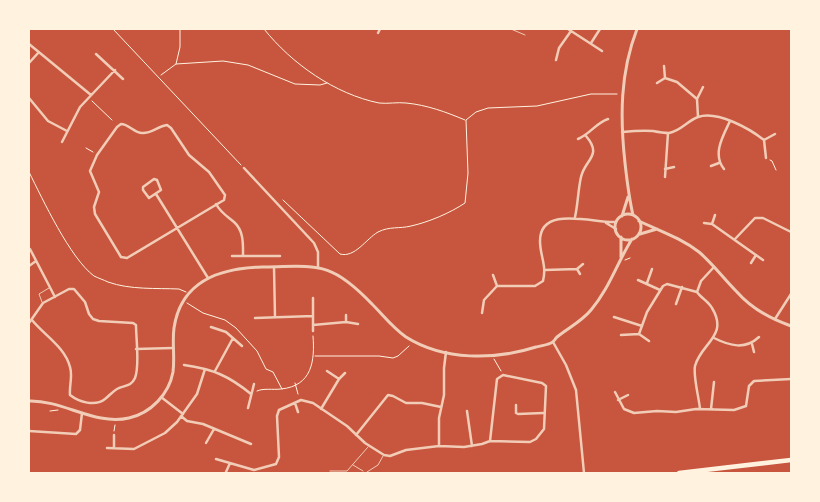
<svg xmlns="http://www.w3.org/2000/svg" width="820" height="502" font-family="'IBM Plex Serif',serif">
<style>
.lines{fill:none;stroke-linecap:round;stroke-linejoin:round}
.path{stroke:#fff3e0;stroke-width:1}
.service{stroke:#f1ccb7;stroke-width:1}
.minor{stroke:#f1ccb7;stroke-width:2.5}
.tertiary{stroke:#f1ccb7;stroke-width:3}
.motorway{stroke:#fff3e0;stroke-width:4.5}
</style>
<rect width="100%" height="100%" fill="#c8553d"/>
<g class="lines">
<path class="path" d="M113,29L241,165
M264,29C292,64 335,94 379,103C388,104 397,102 406,103C427,105 446,112 465,120
M176,64L180,47V29
M161,75L176,64L223,61L248,65L295,84L320,85L327,83
M92,101L112,120
M86,148L93,152
M770,160L772,161L776,170
M29,172C43,200 70,258 94,276C98,278 104,280 108,282C130,290 157,288 179,289L186,292
M283,200L340,254C355,258 366,239 378,232C390,226 399,229 411,226C429,222 450,213 465,203L468,173L466,120L476,112L488,108L537,106L591,94H617
M625,260L630,258
M187,303L203,313L225,320L236,328L257,351L266,369L273,372L282,389
M315,356H379L393,358L398,356L409,346
M494,359L501,371
M295,383L298,394
M257,391C263,388 273,390 281,389C312,386 315,361 313,336
M50,411L58,410
M114,431L115,425"/>
<path class="service" d="M511,29L525,35
M42,302L39,294L49,288
M353,465L363,471
M330,471H347L368,447
M367,472L378,465L383,456"/>
<path class="minor" d="M568,29L602,51
M378,33L380,29
M591,43L600,29
M29,44L91,95
M96,54L123,79
M556,60L559,48L571,31
M29,63L39,52
M665,78L677,82L697,99
M657,83L665,78L664,66
M29,98L48,121L67,131
M698,117L697,99L703,87
M121,124C129,124 134,133 142,133C151,134 158,126 167,125L171,128L189,155L209,172L225,195L224,200L127,258L121,257L95,214L94,207L99,192L90,171L97,155L117,127Z
M622,132C632,131 643,130 653,131C658,132 663,133 669,133C681,131 687,121 698,117C717,110 750,129 764,140
M578,139C590,134 596,123 608,119
M62,142L80,107L115,70
M766,158L764,140L775,134
M711,166L719,163
M244,168L314,243L318,252V268
M665,169L674,167
M724,169C712,154 723,136 730,121
M665,177L668,133
M154,179L157,180L161,190L149,198L143,190V187Z
M156,194L208,278
M216,204C221,213 227,216 234,222C244,231 243,244 243,256
M575,217C578,204 578,190 581,177C585,159 603,156 586,136
M606,223L616,229
M704,223L712,224L715,215
M712,224L763,260
M735,239L755,218H763L791,232
M30,249L55,297
M232,256H280
M751,263L756,255
M29,266L36,261
M274,267L275,317
M545,270L577,269
M580,274L577,269L583,264
M638,280L660,290
M647,283L652,269
M497,286H535L543,281C547,265 540,256 540,241C540,204 596,224 616,222
M697,292C701,298 708,301 712,308C729,336 701,343 695,366C693,376 699,398 700,409
M697,292L701,281L714,267
M676,304L682,287
M482,313L484,300L497,286L493,275
M614,317L642,326
M255,318L313,316
M775,319L791,294
M346,322V315
M29,323L43,303L69,289H74L85,302L89,314L93,319L99,321L133,323L136,325C136,339 140,366 135,378C131,387 124,385 117,389C112,392 109,396 105,399C95,407 79,402 70,395C69,386 73,376 70,367C65,347 44,335 32,320
M313,325L346,322L358,324
M211,327L226,332L242,346
M313,331V298
M639,334L647,312L663,286L667,284L697,292
M621,335L639,334L649,341
M714,338C730,346 745,350 759,337
M553,342L566,365L576,390L584,473
M752,344L754,352
M136,349L173,348
M184,365C213,369 229,376 251,394
M215,371L233,338
M327,371L339,379
M615,392L624,409L634,413L657,411L676,412L696,409L734,410L746,406L749,386L754,381L791,379
M161,397L183,414
M618,400L628,395
M295,403L298,412
M516,405V413L518,414L543,413
M248,408L254,384
M321,409L339,379L345,373
M711,409L714,382
M467,411L472,446
M181,416L187,421L203,424L251,444
M29,431L76,434L80,430L82,413
M114,435V448
M356,435L388,395L393,396L406,403H422L441,407
M206,443L214,429
M439,446V418L444,395V368L446,352
M107,448L134,449L165,433L177,422L197,394L205,369
M216,459L254,470L276,464L279,457L277,416L279,410L301,400L313,403L347,426L365,443L384,455L390,456L406,450L439,446L464,447L482,444L490,441L530,442L536,439L544,429L546,386L542,383L503,375L497,379L490,441
M226,472L230,463"/>
<path class="tertiary" d="M615 227a13 13 0 1 1 26 0a13 13 0 1 1-26 0Z
M633,215C629,198 627,181 625,163C620,117 620,73 637,29
M622,216L628,197
M639,221C660,231 681,238 699,252C713,264 724,279 737,292C751,308 771,319 791,326
M640,234L657,229
M621,237V257
M29,401C63,400 95,426 129,418C151,413 169,394 173,372C175,357 172,343 174,328C181,280 221,268 262,267C319,266 331,261 372,304C383,315 393,328 406,337C444,361 495,360 536,347C541,346 547,345 551,343C555,341 554,340 557,337C568,328 581,322 591,310C609,289 617,263 632,239"/>
<path class="motorway" d="M679,473L791,460"/>
</g>
<rect width="820" height="502" fill="none" stroke="#fff3e0" stroke-width="60"/>
</svg>
